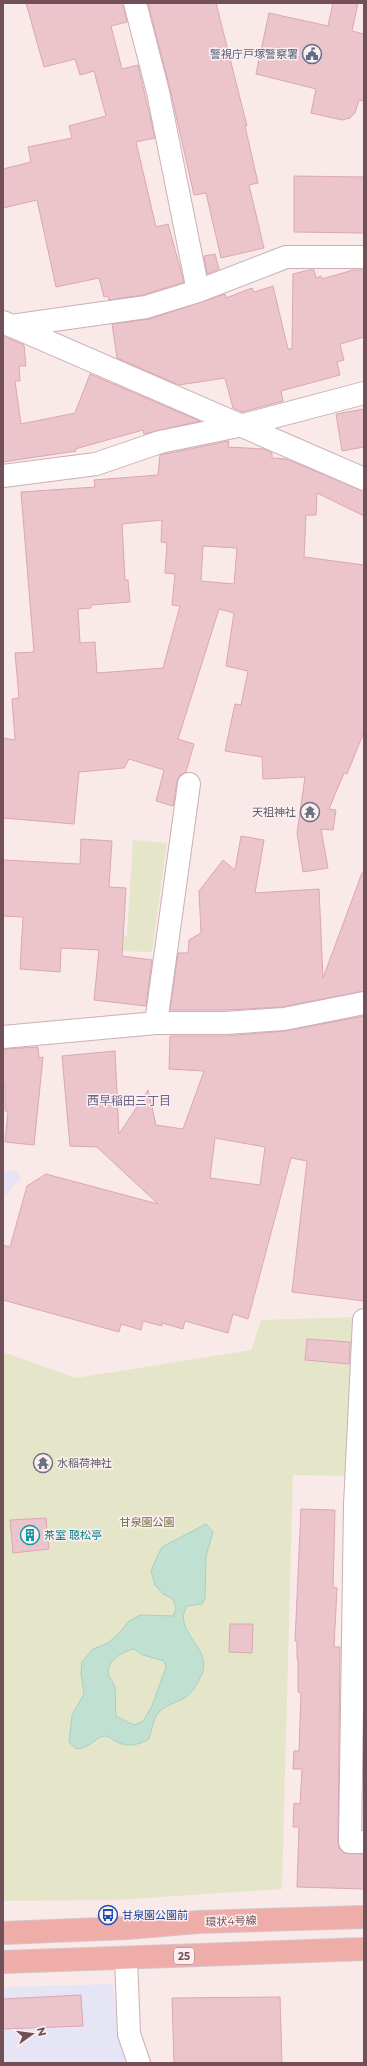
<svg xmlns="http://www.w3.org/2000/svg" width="367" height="2066" font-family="Montserrat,'Noto Sans JP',sans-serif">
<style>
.education{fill:#e6e5f6}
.green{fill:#e5e6c9}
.water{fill:#c0e1d2;stroke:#a7d1bf;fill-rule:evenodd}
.building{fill:#ebc4cc;stroke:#dca7b2;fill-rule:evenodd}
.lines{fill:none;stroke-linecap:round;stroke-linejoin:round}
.street-casing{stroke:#cab0b4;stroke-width:24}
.secondary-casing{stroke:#ccaeb3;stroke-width:24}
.primary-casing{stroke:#d2c7c9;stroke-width:24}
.street{stroke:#fff;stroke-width:22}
.secondary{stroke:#fff;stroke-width:22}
.primary{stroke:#efadaa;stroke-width:22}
.labels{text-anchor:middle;stroke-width:3;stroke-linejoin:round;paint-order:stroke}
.shield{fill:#fdefef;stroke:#9b8085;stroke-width:1}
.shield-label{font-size:10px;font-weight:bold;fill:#715057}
.service-label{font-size:11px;fill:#4e5e75;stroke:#fdefef;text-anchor:end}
.worship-label{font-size:11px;fill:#5b616d;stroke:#fdefef;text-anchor:end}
.park-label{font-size:11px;fill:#6a6f47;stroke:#fdefef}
.culture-label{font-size:11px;fill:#0d838f;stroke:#fdefef;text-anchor:start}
.transit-label{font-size:11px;fill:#164399;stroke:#fdefef;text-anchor:start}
.street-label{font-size:11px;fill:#715057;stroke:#fdefef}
.neighbourhood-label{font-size:12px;fill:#6a678c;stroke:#fdefef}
</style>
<rect width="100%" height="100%" fill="#fae9e9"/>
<path class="education" d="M3,1171H16L21,1179L3,1197Z
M113,1984L118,2035L128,2063H3V1987Z"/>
<path class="green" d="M133,840L167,843L152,952L116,951L120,936L127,935Z
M357,1317L350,1476L293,1475L282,1889L116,1900L3,1901V1352L76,1378L251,1350L261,1320Z"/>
<path class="water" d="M206,1524L213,1532L206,1556L205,1598L202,1604L187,1606C172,1630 210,1647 203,1671C200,1679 194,1691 187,1696C177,1704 163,1704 156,1716C153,1722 151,1732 149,1739C139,1745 126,1748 115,1741C111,1739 110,1736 104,1736C94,1738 91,1748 76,1749L69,1742L72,1715L84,1694L81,1673L82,1662L93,1649L108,1643L119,1633L129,1621L140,1615L173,1616L176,1608L173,1599L163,1594L155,1585L151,1571L156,1559L162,1547ZM134,1649L143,1655L164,1661L166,1667L152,1706L143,1721L134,1725L116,1716C115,1706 116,1697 115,1687C114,1683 111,1680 109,1676C105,1661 122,1652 134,1649Z"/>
<path class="building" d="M26,3H123L127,22L111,26L122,69L138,65L155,138L136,142L156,227L168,224L184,282L143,295L109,300L108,296L104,297L99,278L56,287L37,200L3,208V169L31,162L28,147L72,138L69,126L106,116L94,71L80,75L75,59L44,67Z
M148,3H216L247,126H245L258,183L249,185L264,248L221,258L206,193L194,195L170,89Z
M333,3H358L352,31L364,34V101L359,100L355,113L350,118L342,120L311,113L316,89L256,74L269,13L328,26Z
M294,176L364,177V233L294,232Z
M215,254L219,269L207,274L204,256Z
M309,270H314L316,278L321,276L322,279L353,270H364V337L340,344L344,360L337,362L340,375L281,391L283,401L242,412L233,408L225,378L179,385L117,358L112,324L150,319L225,294L226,298L252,288L254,292L273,286L288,349H292L293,274Z
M3,336L24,345L26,366H19L20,381H15L21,424L75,413L90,374L200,421L144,434L143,430L75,449L76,451L3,462Z
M364,409V447L342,451L336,414Z
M229,441L228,447L264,449L272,453V458L286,459L364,491V516L317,493L316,515H306L304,557L364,565V732L347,774L344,773L329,809L336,810L333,830L321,829L328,868L303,872L297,833L305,777L263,779L262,757L225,751L235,704L241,705L248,671L226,666L234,613L219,609L178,739L194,744L186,772L179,776L177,782L173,806L156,801L164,770L129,759L124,768L79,772L74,824L3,818V738L15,740L12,699L19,698L15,653L34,652L21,492L95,487L94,480L158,475L160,455ZM162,520L161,542L167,543L165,573L175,574L172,605L180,606L163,668L97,673L95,642L80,643L78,609L91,608V605L130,602L128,580H125L122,524ZM203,546L237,548L234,584L201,581Z
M241,836L264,840L255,893L319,889L323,978L362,873H364V991L282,1007L225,1010H170L178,953H188L189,940L201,933L199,891L223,860L235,870Z
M81,839L112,841L109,887L126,888L122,956L152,960L146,1006L94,1000L99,950L61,948L60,972L20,969L23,917L3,916V860L80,864Z
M364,1016V1301L292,1292L307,1161L291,1158L248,1319L233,1314L228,1333L185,1321L183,1329L162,1323V1326L143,1321L141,1330L121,1324L119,1332L3,1300V1245L10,1247L27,1186L46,1174L158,1204L97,1147L70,1146L62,1056L115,1051L119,1134L148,1090L156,1125L183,1129L204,1071L169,1069L170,1036H225L285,1031ZM215,1138L265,1147L260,1185L210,1178Z
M38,1047L39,1058L43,1057L34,1145L5,1142L8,1111H5V1085H3V1049Z
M307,1339L350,1342L349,1364L305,1360Z
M301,1509L335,1510L333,1587L337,1588L334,1647H340L338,1842L339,1848L344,1853L364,1854V1889L297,1887L299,1827H293L294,1803L300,1804L302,1769H293L294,1751H299L301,1693L298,1692V1659H297V1641H295Z
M46,1518L49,1549L13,1553L10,1520Z
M230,1624H253L252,1653L229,1652Z
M81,1995L83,2026L3,2029V1999Z
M280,1997L282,2063H174L172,1998Z"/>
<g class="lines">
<g class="street-casing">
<path id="street" d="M135,3L158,92L198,291
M3,322L364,479
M11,326L146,307L198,291L286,257H364
M3,476L96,464L160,442L243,425L364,393
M156,1023L189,784
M3,1037L156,1023H225L284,1019L364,1003
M364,1320L355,1505L350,1842H364"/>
</g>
<g class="secondary-casing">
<path id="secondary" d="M126,1958L129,2034L139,2063"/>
</g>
<g class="primary-casing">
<path id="primary" d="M3,1933L127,1928L198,1922L364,1917
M3,1962L364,1949"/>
</g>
<use href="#street" class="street"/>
<use href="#secondary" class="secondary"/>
<use href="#primary" class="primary"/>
</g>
<defs>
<g id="civic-ring" transform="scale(1)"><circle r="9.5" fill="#fdefef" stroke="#5c6f8a" stroke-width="1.5"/><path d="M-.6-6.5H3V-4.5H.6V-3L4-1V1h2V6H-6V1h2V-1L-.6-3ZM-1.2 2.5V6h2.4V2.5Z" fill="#5c6f8a"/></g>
<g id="temple-ring" transform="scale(1)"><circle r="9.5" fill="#fdefef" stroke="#6b7280" stroke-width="1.5"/><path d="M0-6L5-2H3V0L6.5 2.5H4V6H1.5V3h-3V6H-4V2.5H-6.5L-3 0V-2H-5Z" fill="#6b7280"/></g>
<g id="building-ring" transform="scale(1)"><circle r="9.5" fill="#fdefef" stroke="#0f9aa8" stroke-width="1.5"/><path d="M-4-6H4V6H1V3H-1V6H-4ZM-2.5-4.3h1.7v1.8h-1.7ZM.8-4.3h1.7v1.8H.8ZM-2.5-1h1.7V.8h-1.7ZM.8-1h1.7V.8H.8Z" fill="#0f9aa8"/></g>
<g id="bus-ring" transform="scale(1)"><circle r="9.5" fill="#fdefef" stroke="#1a4fb4" stroke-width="1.5"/><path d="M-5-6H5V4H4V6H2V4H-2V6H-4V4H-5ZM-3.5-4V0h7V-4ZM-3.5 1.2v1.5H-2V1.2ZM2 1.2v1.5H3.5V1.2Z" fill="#1a4fb4"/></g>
</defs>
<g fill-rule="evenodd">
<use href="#civic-ring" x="312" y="54"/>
<use href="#temple-ring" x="310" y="812"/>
<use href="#temple-ring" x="43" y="1463"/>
<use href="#building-ring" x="30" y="1535"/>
<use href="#bus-ring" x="108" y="1915"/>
</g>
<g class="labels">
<rect class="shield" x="174" y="1948" width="20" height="16" rx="3"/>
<g class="shield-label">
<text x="184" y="1960">25</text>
</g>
<g class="service-label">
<text x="298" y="58">警視庁戸塚警察署</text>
</g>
<g class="worship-label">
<text x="296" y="816">天祖神社</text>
<text x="57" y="1467" text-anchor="start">水稲荷神社</text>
</g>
<g class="park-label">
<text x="147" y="1526">甘泉園公園</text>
</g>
<g class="culture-label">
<text x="44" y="1539">茶室 聴松亭</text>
</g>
<g class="transit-label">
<text x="122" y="1919">甘泉園公園前</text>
</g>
<g class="street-label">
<text transform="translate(231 1921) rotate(-2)" y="4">環状4号線</text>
</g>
<g class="neighbourhood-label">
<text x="129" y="1105">西早稲田三丁目</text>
</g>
</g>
<rect width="367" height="2066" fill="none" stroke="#715057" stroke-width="8"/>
<g transform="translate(32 2034) rotate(76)" stroke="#fdefef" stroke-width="3" paint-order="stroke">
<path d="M0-3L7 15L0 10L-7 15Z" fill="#715057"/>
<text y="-6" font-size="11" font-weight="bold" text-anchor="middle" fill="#715057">N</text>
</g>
</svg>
